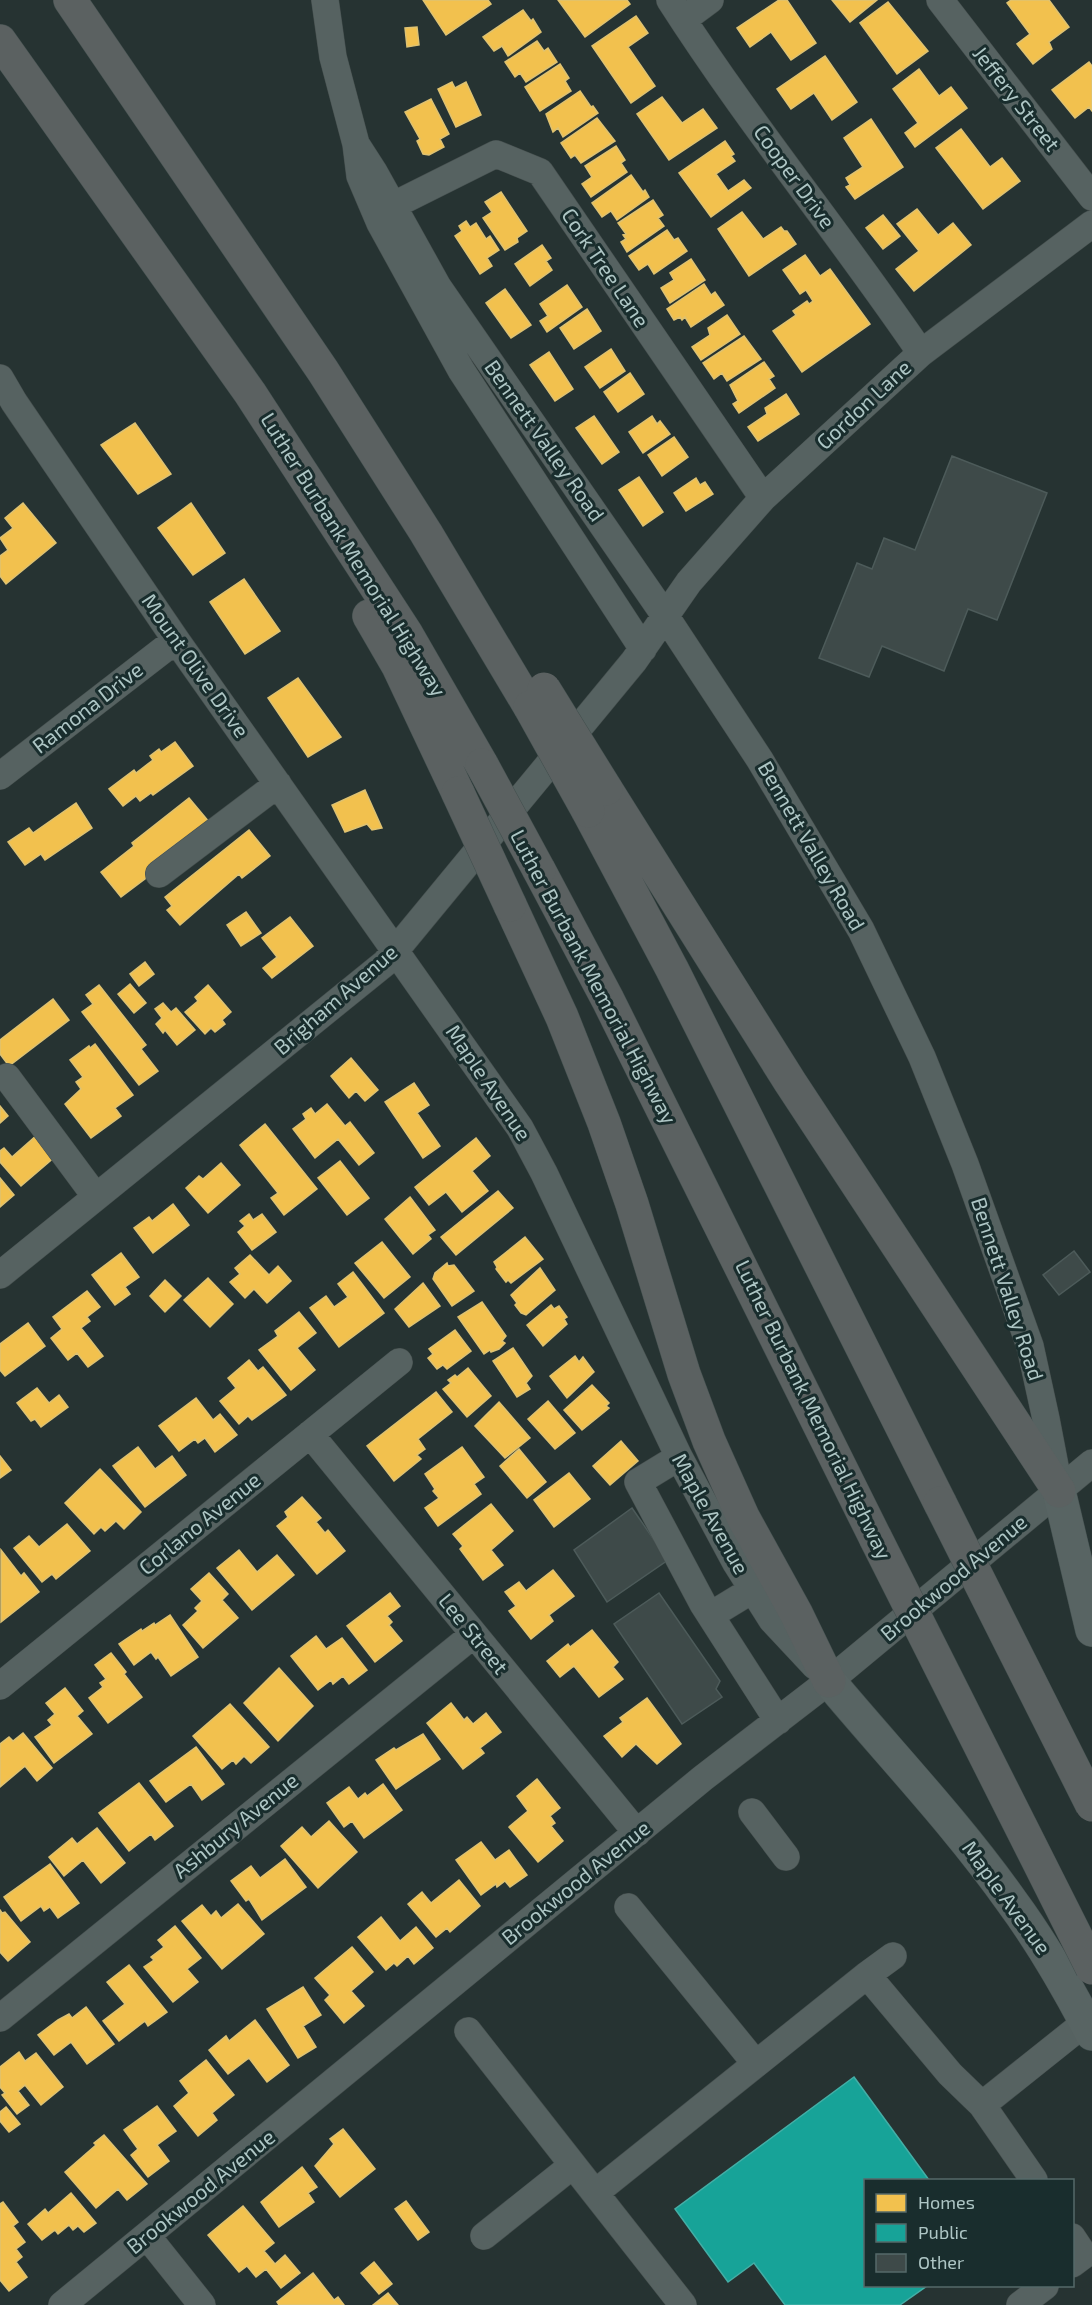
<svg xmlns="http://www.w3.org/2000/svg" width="1092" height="2305" font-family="'Exo 2',sans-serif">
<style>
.homes{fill:#f2c14e;stroke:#dec272;stroke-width:1.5}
.public{fill:#17a398;stroke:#44aea6;stroke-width:1.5}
.building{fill:#3e4a49;stroke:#4d5b5a;stroke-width:1.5}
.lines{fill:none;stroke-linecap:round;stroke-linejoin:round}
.minor-casing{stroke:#444e4d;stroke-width:28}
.major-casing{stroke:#43504f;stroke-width:34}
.highway-casing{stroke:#424f4e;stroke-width:34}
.minor{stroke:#566261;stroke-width:27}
.major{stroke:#586463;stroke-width:33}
.highway{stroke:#5b6161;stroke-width:33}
.highway-bridge-casing{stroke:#424f4e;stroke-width:34;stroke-linecap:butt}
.highway-bridge{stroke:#5b6161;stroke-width:33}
.labels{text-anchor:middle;stroke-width:6;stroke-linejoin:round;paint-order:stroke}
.street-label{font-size:21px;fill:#aec6c5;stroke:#192d2d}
</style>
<rect width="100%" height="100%" fill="#263332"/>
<path class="homes" d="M423,0H488L491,4L446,35Z
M558,0H627L630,4L585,37Z
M779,0H787L816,43L791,60L771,32L750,47L737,28Z
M832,0H877L850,22Z
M1011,0H1049L1069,27L1049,42L1052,49L1033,64L1017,44L1030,34L1007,3Z
M888,2L928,51L897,74L860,23Z
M523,10L531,21L533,19L541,32L508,56L502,46L494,51L483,37Z
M636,16L648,33L628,47L655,86L631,103L592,46Z
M417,27L419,45L407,47L405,28Z
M537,41L544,51L548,48L557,62L526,82L520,73L515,77L505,62Z
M825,56L857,102L832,120L814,93L791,109L777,89Z
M1089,62L1092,66V111L1089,107L1075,118L1052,90Z
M560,64L569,78L565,81L571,91L540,111L525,87Z
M919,69L939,96L951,87L967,108L915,147L905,133L918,123L893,89Z
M452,82L455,88L466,82L481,115L456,127L438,89Z
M580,91L591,107L593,106L598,113L563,137L558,128L553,132L546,114Z
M662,97L682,123L703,109L717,128L669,160L637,114Z
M431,99L449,134L440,139L444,147L429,155L423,154L417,141L420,139L405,112Z
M597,118L615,141L581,163L575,155L571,158L561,143Z
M871,119L903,167L855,199L846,187L850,185L846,178L863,167L844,138Z
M961,129L990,167L1002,158L1020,181L983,209L936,148Z
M725,141L734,154L731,156L735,161L716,174L728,191L744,180L751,188L711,217L679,173Z
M616,146L625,160L621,163L627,172L591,197L582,184L592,177L585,166Z
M631,175L643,192L645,190L649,197L617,220L611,211L602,217L592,203Z
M501,192L527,231L517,238L518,242L505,250L483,218L492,212L485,202Z
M653,200L663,215L658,218L664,226L627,252L621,242L626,239L623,235L626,234L618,223Z
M917,209L938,235L953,223L971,245L914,291L896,269L919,251L897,224Z
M742,212L763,239L781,227L784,231H787L796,244L749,276L718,229Z
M883,215L900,236L883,249L866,228Z
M466,221L470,227L476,223L486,239L490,236L499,250L487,258L492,266L480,274L455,236L462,231L459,226Z
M667,230L674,240L678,238L687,251L654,274L648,264L639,270L629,256Z
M542,245L551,258L546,261L552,270L530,286L515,264Z
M805,255L820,276L830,269L870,324L802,372L773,331L796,315L793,311L807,301L809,304L813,301L806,290L800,294L783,270Z
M691,259L705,280L670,303L661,288L674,280L670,273Z
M704,284L711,295L715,292L724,305L691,327L685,317L682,320L680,317L674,320L667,309Z
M567,285L582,307L547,332L540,321L548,316L540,304Z
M505,289L531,325L511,338L486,303Z
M587,309L601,331L574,349L560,328Z
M727,315L740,334L701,360L692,347L710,335L708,328Z
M744,336L761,359L727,381L722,373L714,379L703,363Z
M611,349L625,371L600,388L585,367Z
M549,352L573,389L555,401L530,365Z
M764,362L774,376L769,379L775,388L739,413L733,404L738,401L730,385Z
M630,373L644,394L618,412L604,392Z
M786,394L799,414L758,441L748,427L767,414L765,408Z
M594,416L619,452L602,464L576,428Z
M652,416L657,424L660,421L670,434L643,453L629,432Z
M135,423L171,474L138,494L101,445Z
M674,437L688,457L662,476L648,455Z
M639,477L663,512L643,526L619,490Z
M696,478L700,485L705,482L713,494L686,511L674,493Z
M23,503L56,543L6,584L0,576V556L8,550L0,538L13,528L5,518Z
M191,503L225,553L193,575L158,528Z
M244,579L280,631L245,654L210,602Z
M298,678L341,737L308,757L268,698Z
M175,742L193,766L153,795L151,793L140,801L136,796L123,806L109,789L134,770L136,773L153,760L150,756L159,749L161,752Z
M365,790L382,828L372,830L367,824L345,832L332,805Z
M189,798L209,822L180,845L178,842L153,862L158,869L121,897L101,872L134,846L132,843Z
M76,803L92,828L45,860L41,854L25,865L8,842L29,828L33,833Z
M249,830L270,856L242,878L239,874L180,925L167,910L172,906L165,897Z
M246,912L261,933L241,946L227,925Z
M290,917L313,946L272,978L263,968L277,957L262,938Z
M145,962L154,974L139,986L130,974Z
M130,984L146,1003L134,1013L118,994Z
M99,985L146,1045L141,1049L158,1071L139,1085L82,1012L93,1004L86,995Z
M208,985L231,1012L222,1020L225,1024L215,1032L211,1028L205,1034L185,1012L198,1001L195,997Z
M53,999L69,1020L9,1066L0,1054V1040Z
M163,1003L171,1012L176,1008L195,1030L177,1045L165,1030L163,1033L156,1024L162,1018L155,1009Z
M95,1044L133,1095L115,1108L121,1116L91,1138L65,1104L81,1089L76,1082L83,1077L70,1060L89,1046L90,1048Z
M351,1058L378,1090L365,1101L356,1091L349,1098L331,1076Z
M414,1083L429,1105L417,1113L440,1146L423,1158L385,1102Z
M327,1104L345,1126L350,1122L374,1153L359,1165L338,1139L315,1158L293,1129L306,1119L303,1114L311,1108L315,1114Z
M0,1106L8,1116L0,1123Z
M265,1124L317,1189L284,1215L271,1198L278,1193L240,1145Z
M38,1134L56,1156L21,1186L0,1162V1151L4,1148L12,1157Z
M476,1138L490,1156L472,1171L488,1191L462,1212L446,1192L429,1205L415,1187Z
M340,1161L369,1198L347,1215L318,1178Z
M221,1163L240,1185L208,1213L186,1188L199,1176L203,1179Z
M0,1178L14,1195L0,1207Z
M498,1191L513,1208L456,1255L441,1237Z
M410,1197L435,1230L428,1235L431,1239L413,1254L385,1219Z
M173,1204L189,1225L153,1253L134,1228L149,1217L152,1221Z
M249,1214L253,1220L262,1214L276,1232L252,1250L238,1232L245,1226L240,1221Z
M525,1237L543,1259L511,1283L508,1280L506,1282L496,1269L497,1267L494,1262Z
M382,1242L410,1277L384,1298L355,1263Z
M121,1253L139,1277L125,1287L130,1294L115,1305L92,1275Z
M250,1255L269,1275L278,1266L291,1281L267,1303L254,1289L245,1298L230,1282L240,1274L235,1268Z
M447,1263L448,1266L454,1265L474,1291L452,1306L433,1279L435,1273Z
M540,1268L555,1290L526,1315L521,1313L515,1305L517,1303L511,1295Z
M353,1272L384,1313L339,1347L310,1308L326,1296L334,1307L348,1297L338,1284Z
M208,1278L233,1304L210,1327L184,1300Z
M165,1280L181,1296L165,1312L150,1296Z
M423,1283L440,1306L409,1327L395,1309Z
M87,1291L100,1307L87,1317L90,1321L81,1328L103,1356L88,1367L77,1353L68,1360L51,1338L62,1329L53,1317Z
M482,1302L506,1336L502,1341L505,1343L499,1349L491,1352L490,1350L484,1354L458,1317Z
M551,1305L554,1309L559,1306L567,1317L564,1319L567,1324L543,1346L527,1325Z
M299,1312L316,1333L297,1348L315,1370L291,1390L259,1350L278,1336L275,1331Z
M28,1323L45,1346L5,1376L0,1370V1344Z
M455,1330L471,1351L447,1369L443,1365L437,1369L428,1358L433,1354L429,1349Z
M513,1348L532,1376L526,1383L530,1389L517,1397L493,1361Z
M575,1356L579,1362L583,1357L594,1372L567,1398L550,1376Z
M249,1360L258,1371L263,1367L286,1395L252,1420L248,1416L239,1424L220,1401L236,1388L228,1378Z
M468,1368L491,1396L467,1417L443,1389L451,1383L448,1380L455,1375L457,1377Z
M592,1385L609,1403L606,1406L609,1408L582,1430L564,1410Z
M37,1388L49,1403L59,1395L68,1407L41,1427L35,1419L31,1421L17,1403Z
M436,1392L452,1412L418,1439L425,1449L417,1455L421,1459L394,1481L367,1446Z
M196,1398L213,1420L220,1414L237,1435L215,1452L205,1438L198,1443L195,1439L179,1451L159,1426Z
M548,1401L575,1433L555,1449L528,1419Z
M499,1402L530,1438L505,1458L475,1426Z
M621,1441L638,1461L610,1485L593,1466Z
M138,1447L155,1469L172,1456L186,1475L145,1507L113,1466Z
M462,1447L484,1477L474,1484L481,1494L438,1526L425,1508L439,1498L433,1491L435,1489L425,1474Z
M519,1449L546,1482L527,1498L500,1466Z
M0,1456L11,1470L0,1478Z
M100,1469L141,1512L124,1529L116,1521L105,1531L101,1527L94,1534L65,1503Z
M569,1473L590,1499L554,1527L534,1500Z
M302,1497L321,1518L316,1522L325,1533L328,1530L345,1551L317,1574L277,1526L288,1517L285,1512Z
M491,1504L513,1531L491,1550L503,1565L483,1580L460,1549L463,1546L453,1534Z
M67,1524L90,1551L56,1579L52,1574L42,1582L14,1548L29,1536L39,1547Z
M1,1550L21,1576L24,1573L39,1592L1,1622Z
M239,1550L257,1572L277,1555L294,1575L252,1610L217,1568Z
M553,1570L574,1596L549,1615L553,1621L531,1639L509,1611L516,1606L505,1592L519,1582L526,1591Z
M209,1573L228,1594L222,1600L238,1618L203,1648L183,1625L198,1611L195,1608L202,1601L191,1589Z
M390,1593L400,1606L387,1616L392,1622L389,1625L402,1641L375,1662L347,1626Z
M170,1615L198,1657L171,1676L158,1657L156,1659L151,1652L134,1665L119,1644L141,1629L142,1631L154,1623L155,1625Z
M592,1630L618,1662L613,1667L623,1679L599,1697L574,1666L560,1677L547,1661L568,1644L570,1647Z
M316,1636L326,1649L342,1638L367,1670L349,1684L343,1676L333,1684L331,1680L318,1690L291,1656Z
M111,1653L126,1672L124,1674L142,1697L108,1723L89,1698L103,1687L100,1683L106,1679L95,1665Z
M279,1668L313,1706L278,1741L244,1703Z
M65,1688L83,1711L77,1716L92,1734L54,1763L35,1737L52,1725L48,1720L55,1714L46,1703Z
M647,1698L681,1744L657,1764L636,1744L622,1757L604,1736L623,1722L620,1718Z
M451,1703L464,1720L467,1717L473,1724L486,1713L501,1732L480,1748L484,1753L463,1769L427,1723Z
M230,1704L269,1747L251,1763L244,1756L236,1764L233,1760L222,1769L193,1736Z
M23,1733L52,1768L37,1781L25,1766L0,1787V1744L9,1737L13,1741Z
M423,1734L440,1759L396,1789L376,1760L394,1748L396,1750Z
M196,1747L224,1784L202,1800L191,1784L166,1802L150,1781Z
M537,1779L560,1808L550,1816L555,1823L551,1826L563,1841L538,1862L509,1827L528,1811L517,1796Z
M139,1783L173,1826L155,1840L151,1834L129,1851L99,1813Z
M383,1784L402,1810L364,1838L352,1821L344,1827L327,1803L349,1787L358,1799L365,1793L367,1796Z
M329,1821L357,1852L318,1888L281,1846L302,1827L311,1837Z
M97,1828L125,1863L101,1883L83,1860L64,1876L49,1857L72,1838L77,1844Z
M481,1842L495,1860L509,1850L527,1875L510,1887L505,1881L497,1887L496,1884L481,1895L456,1860Z
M285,1859L306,1887L262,1920L249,1899L246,1901L231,1881L251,1866L260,1878Z
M50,1864L79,1903L58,1918L50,1907L44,1911L41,1906L21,1921L4,1897Z
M459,1880L480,1906L450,1932L447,1928L436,1937L408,1904L422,1892L431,1903Z
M238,1904L264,1934L222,1969L182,1921L202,1905L211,1916L216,1911L221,1918Z
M0,1910L2,1913L5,1912L30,1942L8,1961L0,1952Z
M381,1917L400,1941L416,1927L433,1948L414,1964L408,1956L397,1966L394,1963L386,1970L358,1937Z
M175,1926L201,1958L187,1969L198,1982L173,2002L144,1967L154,1960L151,1957L164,1947L158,1940Z
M352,1947L373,1972L351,1991L364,2006L344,2023L325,2000L330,1995L315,1978Z
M129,1965L167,2012L148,2026L145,2021L119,2041L103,2021L125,2004L107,1982Z
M303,1987L321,2015L303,2026L316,2047L298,2058L267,2009Z
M86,2007L114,2044L87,2064L71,2042L54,2055L38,2035L58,2020L69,2014L72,2018Z
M255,2020L289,2065L267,2082L249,2058L228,2074L209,2050L226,2036L229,2041Z
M19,2052L25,2061L36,2053L63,2087L41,2105L25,2085L18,2091L29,2105L17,2114L2,2095L5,2093L0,2087V2067Z
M206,2060L234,2095L212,2113L217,2120L198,2136L174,2106L189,2093L180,2081Z
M157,2106L176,2131L157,2145L169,2161L148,2177L131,2155L138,2149L124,2130Z
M6,2107L20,2124L9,2132L0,2121V2112Z
M343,2129L375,2169L340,2197L315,2166L334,2144L330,2139Z
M104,2135L147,2184L127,2200L118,2189L96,2208L65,2172L96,2145L94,2143Z
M302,2167L317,2187L308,2193L314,2202L279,2227L261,2202Z
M71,2193L96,2223L84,2232L78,2226L73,2230L69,2225L58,2234L55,2230L42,2240L28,2224L45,2209L48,2213Z
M406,2201L429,2232L418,2240L395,2209Z
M3,2202L18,2222L13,2226L25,2242L16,2249L22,2257L16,2262L27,2277L9,2291L0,2280V2204Z
M243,2206L274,2243L264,2251L275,2264L285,2255L300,2273L281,2288L266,2269L256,2277L247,2266L239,2272L208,2235Z
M374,2262L392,2284L379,2294L361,2273Z
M313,2273L334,2300L338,2297L344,2305H279L277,2302Z
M388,2293L398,2305H373Z"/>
<path class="public" d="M854,2077L929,2180H866V2286H927L900,2305H785L754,2263L728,2282L675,2209Z"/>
<path class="building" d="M952,456L1047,493L997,620L968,609L944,671L882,646L869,677L819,658L857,563L872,569L884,538L915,550Z
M1074,1251L1090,1272L1059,1295L1043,1275Z
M632,1508L668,1560L607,1602L574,1550Z
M659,1593L720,1681L716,1689L722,1697L682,1724L614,1624Z"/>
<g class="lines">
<g class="minor-casing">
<path id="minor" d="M325,0L333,57L356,144L360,176L380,223L461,370L643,649
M670,0C748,122 840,234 921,353
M940,0L1092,197
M683,20L710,0
M356,144L374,172L438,287L666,617L760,760L861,930L922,1057L965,1164L1030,1346L1046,1419L1059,1487
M392,206L496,154L540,172L763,498
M0,378L14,402L176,640L520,1128L544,1173L679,1457L736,1563L772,1620L815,1666
M0,776L176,640
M159,874L278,784
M7,1077L96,1197
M0,1275L385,963L634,661L689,582L763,498L921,353L1092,224
M310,1434L637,1833
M679,1457L638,1482L703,1604L778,1721
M711,1615L752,1590
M0,1686L399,1362
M752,1812L786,1857
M628,1907L756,2064
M867,1975L893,1956
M0,2018L473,1635
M468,2031L595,2193
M982,2105L1086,2022
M147,2236L202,2305
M484,2236L573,2165
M1072,2237L1084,2255L1072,2264
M62,2305L703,1778L829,1681L1092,1463
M683,2305L595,2193L867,1975L950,2074L982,2105L1034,2180
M1020,2305L1045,2286"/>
</g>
<g class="major-casing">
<path id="major" d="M1059,1491L1092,1630
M829,1681C890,1754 957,1824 1012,1902C1043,1944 1068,1988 1092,2034"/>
</g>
<g class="highway-casing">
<path id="highway" d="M70,0L323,371L426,533L530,707
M0,41L250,393L406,633L482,765
M369,616L398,666L458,793
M606,789L790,1082L1059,1491
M588,811L672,969L940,1503
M539,870L608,1000L875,1537
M510,905L562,1017L604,1123L632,1204L684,1374L709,1441L743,1517L796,1613L829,1681"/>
</g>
<use href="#minor" class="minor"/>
<use href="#major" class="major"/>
<use href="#highway" class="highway"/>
<g class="highway-bridge-casing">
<path id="highway-bridge" d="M544,689L606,789
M530,707L588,811
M482,765L539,870
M458,793L510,905
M940,1503L1092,1805
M875,1537L1092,1968"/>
</g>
<use href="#highway-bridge" class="highway-bridge"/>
</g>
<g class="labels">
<g class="street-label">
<text transform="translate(1016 99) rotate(52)" y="7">Jeffery Street</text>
<text transform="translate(794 177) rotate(54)" y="7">Cooper Drive</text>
<text transform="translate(605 268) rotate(56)" y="7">Cork Tree Lane</text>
<text transform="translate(864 405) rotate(-43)" y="7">Gordon Lane</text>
<text transform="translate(544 441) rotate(55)" y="7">Bennett Valley Road</text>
<text transform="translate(353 555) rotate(58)" y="7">Luther Burbank Memorial Highway</text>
<text transform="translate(195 666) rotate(55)" y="7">Mount Olive Drive</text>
<text transform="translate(88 708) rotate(-38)" y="7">Ramona Drive</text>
<text transform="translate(811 846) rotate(60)" y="7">Bennett Valley Road</text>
<text transform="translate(593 977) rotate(62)" y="7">Luther Burbank Memorial Highway</text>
<text transform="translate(336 1000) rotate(-41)" y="7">Brigham Avenue</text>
<text transform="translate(488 1083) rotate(56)" y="7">Maple Avenue</text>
<text transform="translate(1007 1289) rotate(72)" y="7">Bennett Valley Road</text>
<text transform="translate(813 1410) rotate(64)" y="7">Luther Burbank Memorial Highway</text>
<text transform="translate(710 1514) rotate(61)" y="7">Maple Avenue</text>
<text transform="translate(200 1524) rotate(-39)" y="7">Corlano Avenue</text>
<text transform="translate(954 1578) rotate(-40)" y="7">Brookwood Avenue</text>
<text transform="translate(473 1634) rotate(51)" y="7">Lee Street</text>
<text transform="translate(236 1826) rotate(-39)" y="7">Ashbury Avenue</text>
<text transform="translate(576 1883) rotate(-39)" y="7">Brookwood Avenue</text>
<text transform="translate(1006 1898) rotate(54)" y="7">Maple Avenue</text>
<text transform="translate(201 2192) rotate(-39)" y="7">Brookwood Avenue</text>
</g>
</g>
<rect x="864" y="2179" width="210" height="108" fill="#192d2d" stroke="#556a6a" stroke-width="1.5"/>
<rect x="876" y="2194" width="30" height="18" fill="#f2c14e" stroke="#556a6a" stroke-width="1.5"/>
<text x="918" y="2209" font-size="18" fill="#aec6c5">Homes</text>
<rect x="876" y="2224" width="30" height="18" fill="#17a398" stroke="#556a6a" stroke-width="1.5"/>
<text x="918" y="2239" font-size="18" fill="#aec6c5">Public</text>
<rect x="876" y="2254" width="30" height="18" fill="#3e4a49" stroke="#556a6a" stroke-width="1.5"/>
<text x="918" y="2269" font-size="18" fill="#aec6c5">Other</text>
</svg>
